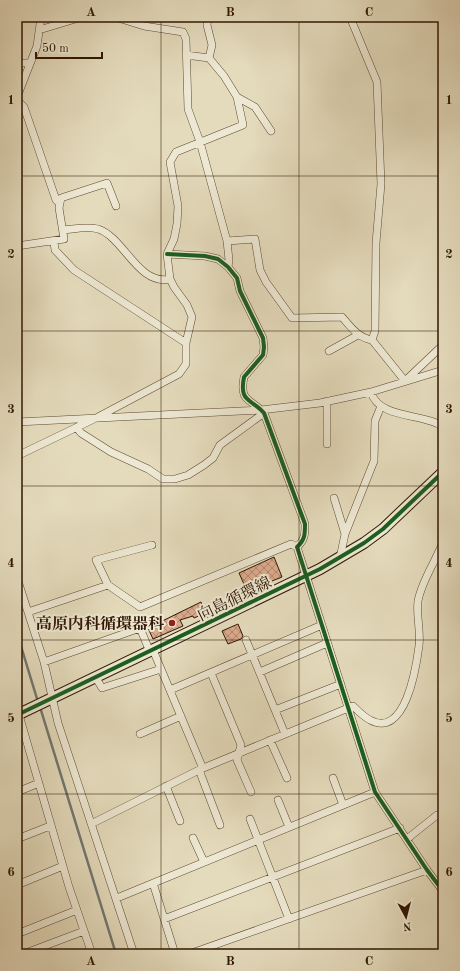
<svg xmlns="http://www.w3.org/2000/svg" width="460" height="971" font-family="'Old Standard TT','Noto Serif JP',serif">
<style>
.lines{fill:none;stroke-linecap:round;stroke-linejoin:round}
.stream{stroke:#707771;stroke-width:2.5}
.building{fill:url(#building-cross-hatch);stroke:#311602}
.minor-casing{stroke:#5e4730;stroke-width:8}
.secondary-casing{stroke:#311602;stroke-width:12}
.minor{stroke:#ede8d3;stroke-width:7}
.secondary{stroke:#ede8d3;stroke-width:10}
.cycleway-casing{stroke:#ede8d3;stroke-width:6}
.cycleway{stroke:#1b5e20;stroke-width:4}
.grid{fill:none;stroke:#311602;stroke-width:1;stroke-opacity:0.55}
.poi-dot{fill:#8f2418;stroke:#ede8d3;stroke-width:1.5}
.labels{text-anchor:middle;stroke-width:4;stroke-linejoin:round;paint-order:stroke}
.street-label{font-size:16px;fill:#311602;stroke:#ede8d3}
.poi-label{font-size:16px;font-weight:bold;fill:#311602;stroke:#ede8d3;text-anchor:end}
.neatline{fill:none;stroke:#311602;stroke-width:1.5}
.grid-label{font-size:13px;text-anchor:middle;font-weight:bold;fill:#311602}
</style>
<defs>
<pattern id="building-cross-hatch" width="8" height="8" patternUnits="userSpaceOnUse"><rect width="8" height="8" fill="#dbaa8d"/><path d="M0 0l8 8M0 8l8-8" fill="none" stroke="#b28971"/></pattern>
</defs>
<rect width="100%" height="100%" fill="#e4dbbc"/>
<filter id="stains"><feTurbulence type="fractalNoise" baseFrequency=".005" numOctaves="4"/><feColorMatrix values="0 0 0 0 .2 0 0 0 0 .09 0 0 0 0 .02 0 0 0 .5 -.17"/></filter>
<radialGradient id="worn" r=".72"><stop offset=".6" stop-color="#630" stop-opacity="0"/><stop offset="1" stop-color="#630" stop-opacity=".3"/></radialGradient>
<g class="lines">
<path class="stream" d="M17,633L38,702
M40,707L116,954"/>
</g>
<path class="building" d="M274,557L282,577L247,591L239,573Z
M201,602L205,613L194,618L193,616L180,620L183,626L153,639L148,628Z
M238,624L243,636L241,639L228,644L222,631Z"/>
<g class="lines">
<g class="minor-casing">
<path id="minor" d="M115,17L144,26L183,32L186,39L188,109L200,142L227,241L229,260L228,267
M208,17L207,25L212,45L209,58
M350,17L377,82L381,184L376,243L375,331L372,340
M39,30L82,17
M17,63H30
M17,97L37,46L41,17
M237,97L255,107L271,131
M17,100L24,107L56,200L59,203
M64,230C75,229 87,226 98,229C124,237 138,286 170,279
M227,241L255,239L260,270L266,282L292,318L342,317C351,327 358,338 372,340L405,381L443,345
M54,242L55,250L74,270L186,343
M17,246L64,239L59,208L61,198L107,183L116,206
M167,254L205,256L218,259L228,267L237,278L240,291L263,338L264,347L263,355L244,377C239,403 251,398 264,413L305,524C305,534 305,540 297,547L375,792L427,870L443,891
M329,351L358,335
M371,392C379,420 426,413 443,427
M17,422L261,410L320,403L371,392L443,370
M77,428L81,433L111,452L148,469L163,479H175L188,475L204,465L213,458L220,445L264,413
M327,444V401
M17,456L96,418L179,374L186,364V343L192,317L187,305L174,287L170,279L167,254L174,239L177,224L178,206L170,162L176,152L243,125L237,97L224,76L209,58L186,55
M334,498L345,534
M152,545L96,560L108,585L140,607L291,544L297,547
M340,558L345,534L374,461L375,421L381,406
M17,578L44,662L58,723L134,954
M28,612L108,585
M246,640L285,734
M153,650L201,764V775L220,825
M44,662L140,628L150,652
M260,672L327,643
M211,673L241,745L237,760L251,792
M96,678L102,688L161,669
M170,690L322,625
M17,708L69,887L92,954
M275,710L341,684
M140,734L181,716
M270,740L287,778
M333,778L343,805
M166,786L180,821
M17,792L39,783
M278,800L289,827
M250,819L289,919
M93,823L201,769L353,706C358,711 364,717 370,720C405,739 416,669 419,646C421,631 416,615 418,601C422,580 436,561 443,542
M193,838L204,862
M17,839L50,826
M407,839L437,815L443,819
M153,883L175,954
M17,885L63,866
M117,898L375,792
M164,919L400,828
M17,934L77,910
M23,954L84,931
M189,954L427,870"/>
</g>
<g class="secondary-casing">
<path id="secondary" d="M17,715L320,569L364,543L383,529L443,472"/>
</g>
<use href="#minor" class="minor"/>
<use href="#secondary" class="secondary"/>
<g class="cycleway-casing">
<path id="cycleway" d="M167,254L205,256L218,259L228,267L237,278L240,291L263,338L264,347L263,355L244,377C239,403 251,398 264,413L305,524C305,534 305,540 297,547L375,792L427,870L443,891
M17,715L320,569L364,543L383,529L443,472"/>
</g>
<use href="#cycleway" class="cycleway"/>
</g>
<path class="grid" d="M161,17V954M299,17V954M17,176H443M17,331H443M17,486H443M17,640H443M17,794H443"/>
<circle class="poi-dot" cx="172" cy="623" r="4"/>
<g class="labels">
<g class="street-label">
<text transform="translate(234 598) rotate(-26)" y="6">向島循環線</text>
</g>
<g class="poi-label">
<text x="164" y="629">高原内科循環器科</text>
</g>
</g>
<rect width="460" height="971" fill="none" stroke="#e4dbbc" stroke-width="44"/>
<g transform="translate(406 917) rotate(173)" stroke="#ede8d3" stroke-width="3" paint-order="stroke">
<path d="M0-3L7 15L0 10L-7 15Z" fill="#311602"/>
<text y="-6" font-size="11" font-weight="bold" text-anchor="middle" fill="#311602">N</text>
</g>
<path d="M36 52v6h66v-6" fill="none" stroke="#311602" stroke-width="2"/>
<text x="42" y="52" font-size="12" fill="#311602" stroke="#ede8d3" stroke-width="3" paint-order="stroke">50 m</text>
<rect x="22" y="22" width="416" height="927" class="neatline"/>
<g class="grid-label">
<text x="91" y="16">A</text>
<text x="230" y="16">B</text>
<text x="369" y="16">C</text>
<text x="11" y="104">1</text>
<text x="449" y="104">1</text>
<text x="11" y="258">2</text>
<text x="449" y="258">2</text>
<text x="11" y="413">3</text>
<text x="449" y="413">3</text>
<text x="11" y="567">4</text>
<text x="449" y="567">4</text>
<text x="11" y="722">5</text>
<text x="449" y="722">5</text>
<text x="11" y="876">6</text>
<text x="449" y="876">6</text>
<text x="91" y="965">A</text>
<text x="230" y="965">B</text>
<text x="369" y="965">C</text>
</g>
<rect width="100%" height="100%" filter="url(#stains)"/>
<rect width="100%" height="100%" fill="url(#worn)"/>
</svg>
